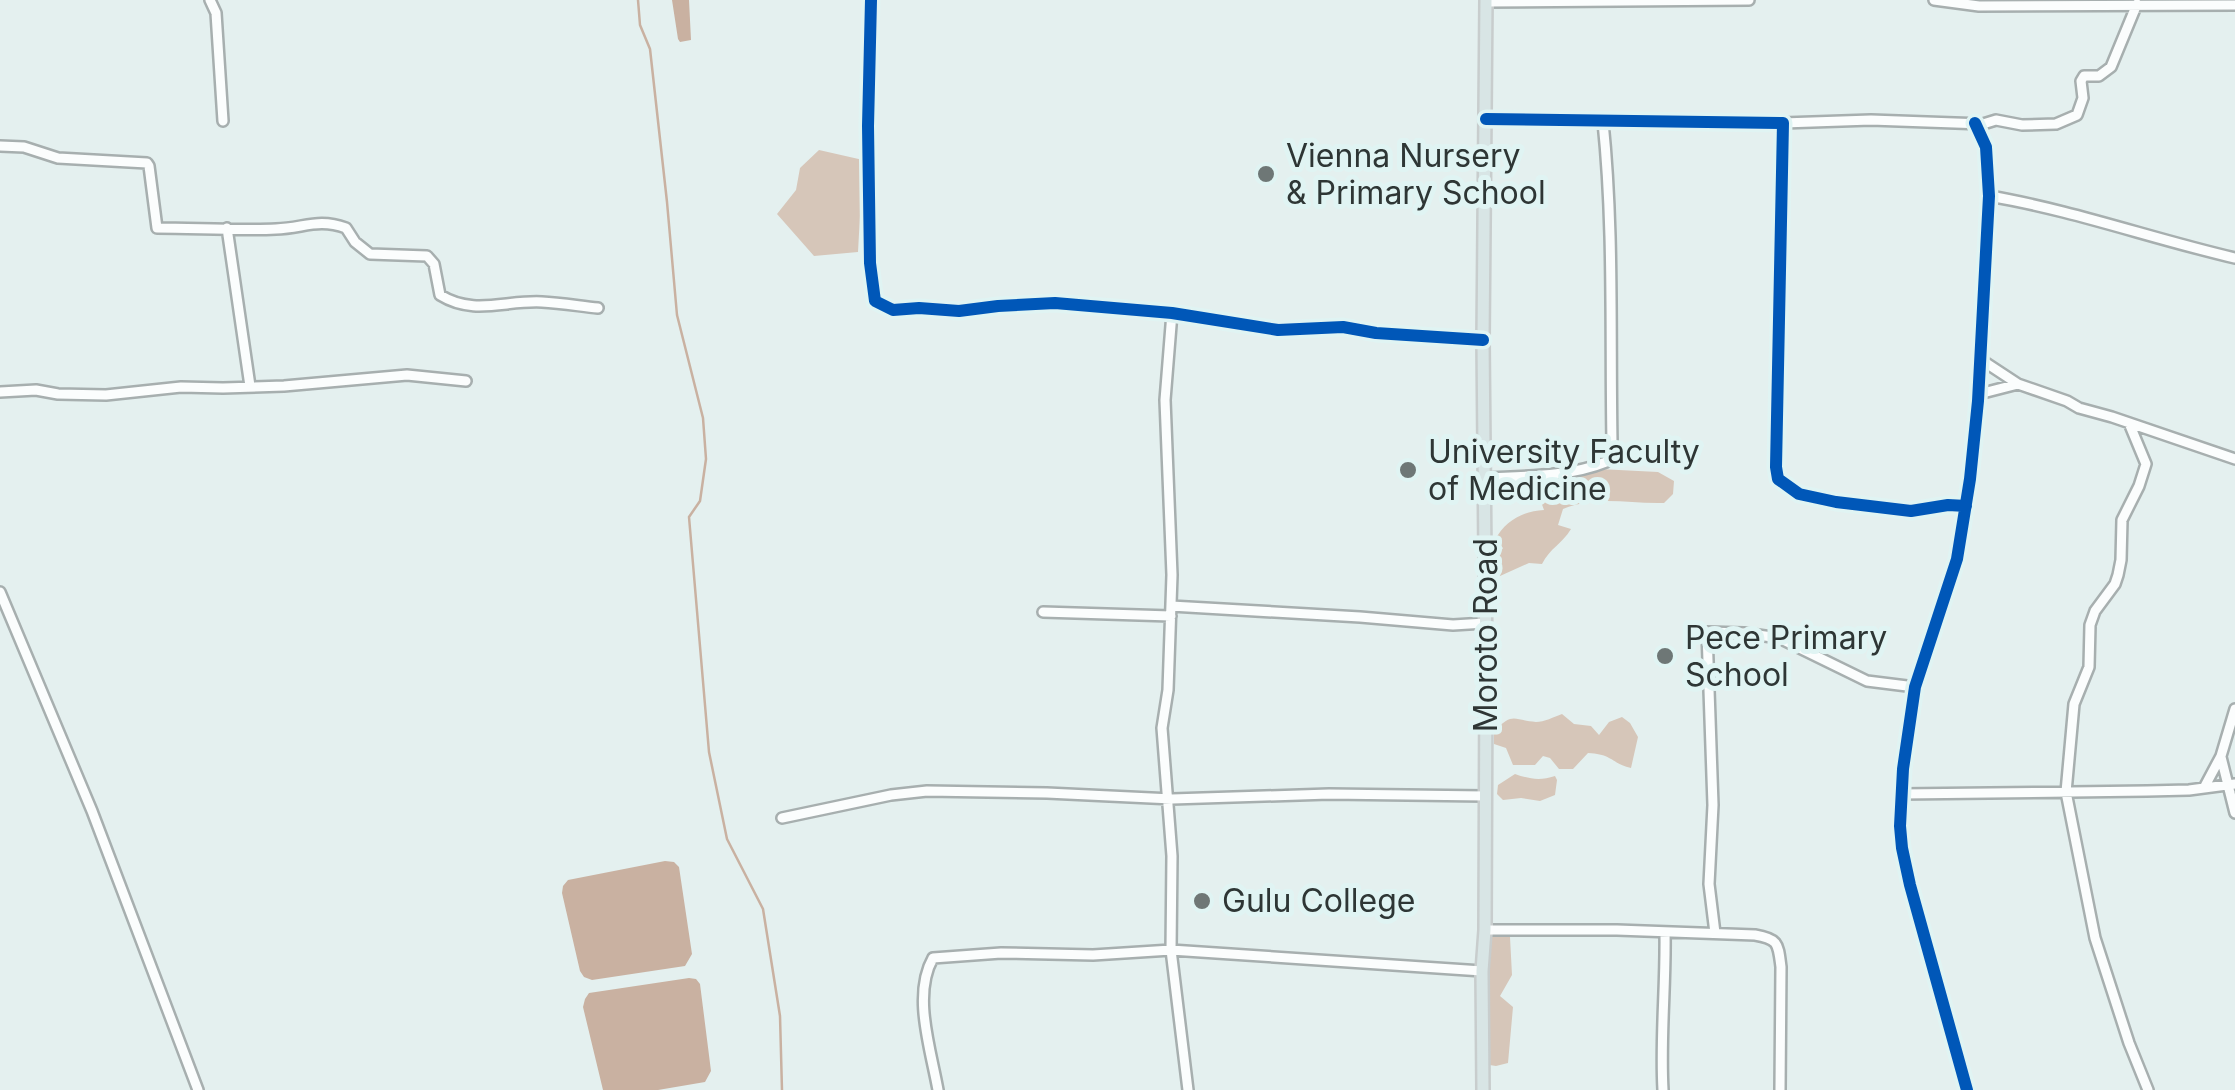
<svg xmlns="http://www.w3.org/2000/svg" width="2235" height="1090" font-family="Inter,sans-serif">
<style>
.forest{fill:#d6c6b9}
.water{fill:#c9b1a1}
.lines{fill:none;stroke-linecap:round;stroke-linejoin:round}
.stream{stroke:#c9b1a1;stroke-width:2.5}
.minor-casing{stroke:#a7afaf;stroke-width:14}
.major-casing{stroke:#c8cdcd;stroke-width:16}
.minor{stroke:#fbfdfd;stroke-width:9}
.major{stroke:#d8e5e5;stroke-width:11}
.cycleway-casing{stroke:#e0f4f3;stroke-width:19}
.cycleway{stroke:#0057b8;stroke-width:12}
.poi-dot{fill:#6e7776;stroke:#e0f4f3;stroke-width:4}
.labels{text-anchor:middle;stroke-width:10;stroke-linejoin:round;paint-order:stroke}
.poi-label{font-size:32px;fill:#2e3635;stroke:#e0f4f3;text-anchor:start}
.street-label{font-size:32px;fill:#2e3635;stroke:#e0f4f3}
</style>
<rect width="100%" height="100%" fill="#e4f0ef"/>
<path class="forest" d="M819,150L863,160L858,252L814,256L777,214L796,190L800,168Z
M1599,469L1658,472L1674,481L1673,494L1664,503C1627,504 1598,495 1563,509L1558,525L1571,529C1562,544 1550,548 1542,564L1529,563L1500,576L1495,570L1496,559L1503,548L1495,540C1505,521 1523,511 1544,510L1540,499L1527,491L1531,482L1562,473Z
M1562,714L1574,724L1591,726L1599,735L1609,722L1622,717L1630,723L1638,737L1631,768C1612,764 1613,754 1588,753L1573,769H1559L1550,758L1543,756L1535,765H1513L1506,748L1494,744V731C1514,712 1512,720 1536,722C1544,722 1554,717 1562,714Z
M1515,774C1529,779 1540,781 1555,776L1557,780L1555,795L1540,801L1521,798L1503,800L1497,794L1498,785Z
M1487,934L1510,937L1512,975L1500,996L1513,1007L1508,1063L1496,1066L1483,1064Z"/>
<path class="water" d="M672,0H689L691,40L680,42L678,39Z
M665,861L674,862L679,867L692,954L685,966L592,980L584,977L580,971L562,893L563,886L568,880Z
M689,978L696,979L700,984L711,1071L705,1082L658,1090H603L583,1007L585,999L589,993Z"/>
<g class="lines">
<path class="stream" d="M638,0L640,25L650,49L667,202L677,315L703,418L706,459L700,501L689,517L709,752L727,839L763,909L780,1016L782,1090"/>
<g class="minor-casing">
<path id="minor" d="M210,0L216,13L223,121
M871,0L868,126L870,263L875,301L893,310L919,308L959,311L998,306L1055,303L1172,313L1278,330L1343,327L1376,333L1483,340
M1934,0L1979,6L2235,5
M1486,2L1749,0
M1486,119L1783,123L1776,467L1778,479L1799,494L1836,502L1911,511L1948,505L1966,506
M1783,123L1871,120L1983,124L1996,120L2022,125L2056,124L2077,115L2083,98L2081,81L2084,76H2099L2111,67L2137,4
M0,146L24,147L58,158L147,163L149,166L157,228C196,228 237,231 276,229C304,228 318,218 346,228L355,242L370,254L427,256L434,264L440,295C474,316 505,300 542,302C560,303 579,306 598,308
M1989,196C2072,210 2153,239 2235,258
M227,228L250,386
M1172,313L1165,400L1172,575L1168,690L1162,728L1172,856L1171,950L1188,1090
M1980,359L2018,384L2067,401L2079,408L2112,417L2235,459
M0,392L36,390L58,394L106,395L181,387L223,388L284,386L407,375L466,381
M1979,394L2018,384
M2129,423L2146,464L2139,486L2122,520L2121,560L2118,575L2115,584L2095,611L2090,625L2089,667L2074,704L2066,792L2095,938L2129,1043L2148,1090
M1485,478C1524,476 1569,477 1606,462L1610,456L1612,442C1610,336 1614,228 1603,122
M0,592L92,811L198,1090
M1171,606L1360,617L1453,625L1485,623
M1043,612L1171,616
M2221,757L2235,813
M2205,786L2221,756L2235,709
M1901,794L2147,791L2189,790L2235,784
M782,818L891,795L927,791L1047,793L1172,799L1329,794L1485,796
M1485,930H1617L1755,935C1779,939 1778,944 1781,967L1780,1090
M1715,933L1709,884L1713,805L1707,632L1744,633L1779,638L1867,681L1915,687
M938,1090C931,1050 912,995 933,958L1001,953L1093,955L1171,950L1482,971
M1663,1090C1660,1038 1666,985 1665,933
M1967,1090L1910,885L1902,848L1900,826L1903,769L1915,687L1957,559L1970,479L1978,401L1989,196L1986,147L1975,123"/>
</g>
<g class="major-casing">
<path id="major" d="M1483,1090L1482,971L1485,930L1486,667L1483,340L1486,0"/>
</g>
<use href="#minor" class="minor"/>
<use href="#major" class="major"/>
<g class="cycleway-casing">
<path id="cycleway" d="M871,0L868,126L870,263L875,301L893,310L919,308L959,311L998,306L1055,303L1172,313L1278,330L1343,327L1376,333L1483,340
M1486,119L1783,123L1776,467L1778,479L1799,494L1836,502L1911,511L1948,505L1966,506
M1967,1090L1910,885L1902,848L1900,826L1903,769L1915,687L1957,559L1970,479L1978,401L1989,196L1986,147L1975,123"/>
</g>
<use href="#cycleway" class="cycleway"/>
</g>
<g class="poi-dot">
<circle cx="1266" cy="174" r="10"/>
<circle cx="1408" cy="470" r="10"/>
<circle cx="1665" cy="656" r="10"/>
<circle cx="1202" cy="901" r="10"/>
</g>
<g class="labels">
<g class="poi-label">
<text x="1286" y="167">Vienna Nursery<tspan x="1286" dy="37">&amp; Primary School</tspan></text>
<text x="1428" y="463">University Faculty<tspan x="1428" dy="37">of Medicine</tspan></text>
<text x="1685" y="649">Pece Primary<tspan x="1685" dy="37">School</tspan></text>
<text x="1222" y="912">Gulu College</text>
</g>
<g class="street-label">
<text transform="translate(1486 635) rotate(-90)" y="11">Moroto Road</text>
</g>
</g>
</svg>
